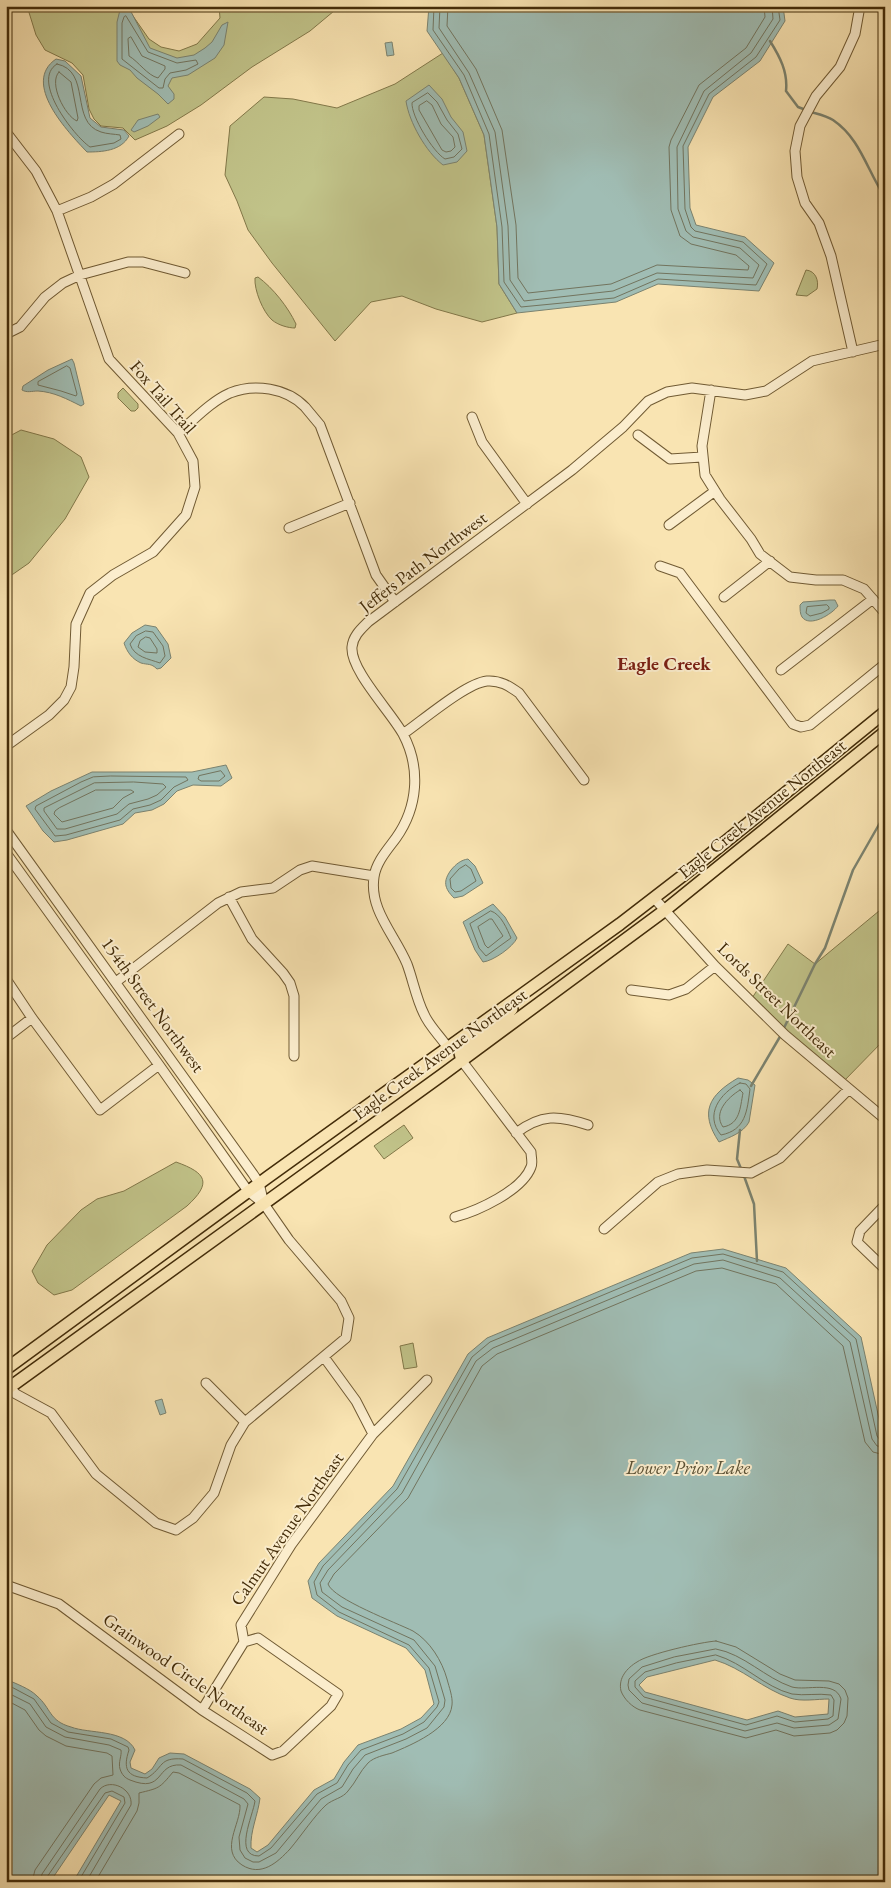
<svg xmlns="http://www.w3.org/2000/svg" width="891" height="1888" font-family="'EB Garamond',serif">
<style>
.green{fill:#c1c389;stroke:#827849}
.water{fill:#a0bdb4;stroke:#7b8370;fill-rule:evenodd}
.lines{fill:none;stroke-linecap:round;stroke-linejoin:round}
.shore{stroke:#72745e;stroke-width:1}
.stream{stroke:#7b8370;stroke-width:2.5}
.minor-casing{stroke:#705a33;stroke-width:11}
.major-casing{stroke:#432c09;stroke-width:14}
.minor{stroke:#fbedcd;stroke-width:9}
.major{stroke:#f9e4b2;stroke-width:11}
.labels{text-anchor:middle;stroke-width:4;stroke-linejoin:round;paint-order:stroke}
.street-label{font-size:18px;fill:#432c09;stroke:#fbedcd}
.neighbourhood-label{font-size:19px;font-weight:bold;fill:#7a1f14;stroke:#fbedcd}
.water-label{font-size:19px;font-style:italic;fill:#5a5034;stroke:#fbedcd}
</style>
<rect width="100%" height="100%" fill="#f9e4b2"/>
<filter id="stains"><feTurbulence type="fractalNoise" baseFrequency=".004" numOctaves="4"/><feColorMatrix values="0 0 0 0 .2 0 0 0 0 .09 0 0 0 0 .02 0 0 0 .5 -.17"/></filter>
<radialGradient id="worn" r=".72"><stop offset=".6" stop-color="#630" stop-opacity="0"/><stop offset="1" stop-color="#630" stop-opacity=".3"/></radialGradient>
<path class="green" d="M27,6H126L149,39L161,47L179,51L197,44L220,18L219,6H340L310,31L252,67L201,105L167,126L135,140L123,128L101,126L94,119L89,109L83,75L72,63L45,50L36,35Z
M443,53L459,78L484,135L497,227L499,284L517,313L482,322L436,309L402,296L371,302L335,341L272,263L248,230L237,201L225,175L230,126L264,97L293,99L337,108L395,84Z
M806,270C816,271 819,281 817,289L807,296L796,295Z
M258,277C273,288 288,307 296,324L295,328C288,328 278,325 272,320C263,312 254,290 255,278Z
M123,388L138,404V408L135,411H131L118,398V393Z
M21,430L54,439L81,457L89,477L65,519L29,563L6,579V438Z
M885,906V1039L842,1083L750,1001L788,944L815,964Z
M404,1125L413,1138L384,1159L374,1146Z
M176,1162C207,1173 212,1183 187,1206L72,1290L54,1295L38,1283L32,1271L47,1245L81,1210L97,1199L124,1191Z
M413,1343L417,1367L404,1369L400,1346Z"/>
<path class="water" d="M121,6H128L150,48L177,58L194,55L205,48L212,42L222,25L228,22L224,45L215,58L188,75L172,78L168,86L174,94V99L168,104L158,94L137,78L130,70L120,65L117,61V22Z
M429,6H783L785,21L760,61L713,97L688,147L690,208L696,225L745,237L774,263L759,291L658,284L616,302L517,313L499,284L497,227L484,135L459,78L427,31Z
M392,42L394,55L387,56L385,43Z
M56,59L65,61L81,76L90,118L101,127L124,130L129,136C121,151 102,152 87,152C68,132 21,83 56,59Z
M429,85L442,99L451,117L463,132L467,151L457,162L443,165C426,152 409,122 406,101Z
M158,114L160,117L148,126L134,132L131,130L138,120Z
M72,359L74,363L84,404L81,406C67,399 54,392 38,391C32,391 27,393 22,390L23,386L48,370Z
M830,600H835L838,606C832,614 810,628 802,617C800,614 800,609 800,605L803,602Z
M145,625L156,627L168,644L171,658L161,668L157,669C151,663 148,665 141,663C132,659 127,652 124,643L132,633Z
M226,765L232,778L221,786L193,785L177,791L164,804L152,810L135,813L123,824L67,840L54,842L43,831L26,806L51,791L92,772H192Z
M468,859L475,866L483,883L463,896L454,898C444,888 443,881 451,870C456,864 461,860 468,859Z
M493,904L505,917L517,938C513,947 493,961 483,962L475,950L463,922Z
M738,1078L748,1080L755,1085L749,1122C743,1133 730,1137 719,1142C699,1112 709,1095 738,1078Z
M723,1249L786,1268L861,1337L885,1446V1882H73L121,1801L109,1795L50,1882H6V1679C16,1684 29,1688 37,1696C51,1708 49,1721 71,1727C89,1734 125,1729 135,1750L130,1762L131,1768L145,1774L152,1769L159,1758L170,1753L184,1754L250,1789L260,1798C258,1815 250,1831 251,1848L257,1852L268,1845L314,1790L334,1779L344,1762L358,1745L401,1729L421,1718L434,1704L425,1670L406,1648L337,1616L312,1598L308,1581L319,1563L393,1486L468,1354L487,1338L691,1253ZM715,1660C742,1668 763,1689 790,1698C801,1702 817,1699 829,1699L828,1714L795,1717L778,1711L747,1720L645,1692L639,1685L647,1677Z
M162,1399L166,1413L160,1415L155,1401Z"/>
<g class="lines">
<path class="shore" d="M434,6L433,30L464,75L489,134L502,227L504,282L521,307L614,298L658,279L756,285L767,264L743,242L695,231L691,227L685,209L683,146L709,94L756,57L780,20L778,6
M440,6L439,28L469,73L495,132L508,226L510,280L524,301L613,291L657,273L753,278L759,265L740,248L693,237L686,231L678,209L677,147L704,91L751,53L773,19L772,6
M448,6L447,26L476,69L502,130L516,225L518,278L528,293L611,284L657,265L748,270L749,266L736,255L691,244L680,236L671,210L669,147L671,140L699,85L746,48L765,17L764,6
M126,16L148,52L177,63L196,60L198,64L186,70L170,73L165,79L163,88H159L122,59V23L124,17Z
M131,37L142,56L165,66V69L158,78C147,75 139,62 129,56L128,39Z
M57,64C92,71 69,122 101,132C107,134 114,134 120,135L121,139L114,143L90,147C74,136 30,80 57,64Z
M59,72L71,82L78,118L77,121C65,116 48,83 59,72Z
M428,93L437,102L447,120L458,134L462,149L454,157L445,159C433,152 411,116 412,103Z
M427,101L432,105L441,124L453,137L455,147L451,151L446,152L442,150L419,110V106Z
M67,366L70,368L77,394L76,396L61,391L38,385V382Z
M827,605L829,607V609L822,613L810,616L806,613L807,607Z
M146,631L153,632L163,646L165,656L160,663C149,659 134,657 130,644L136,636Z
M146,637L150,638L157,649V653L145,652L138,647L140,641Z
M221,771L225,776L219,781H201L198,779L199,776Z
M111,776L186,777L188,780L174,787L161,800L150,805L133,809L120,820L66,835L55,836L35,809L36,806L81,782L93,777Z
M134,782L163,784L166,787L157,795L148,799L129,804L117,814L65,829H57L44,811V808L94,783Z
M96,790H131L134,792L123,798L113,808L62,822L54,814L55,811L59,808Z
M466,865L471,869L476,881L461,891L455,892L451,888L450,879L459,869Z
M491,911C501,914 507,929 511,938L486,956L479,948L470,924Z
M490,919H492L503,936L488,948L485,945L478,927Z
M740,1083L746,1084L750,1089C747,1111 746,1130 721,1135C704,1115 720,1093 740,1083Z
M740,1090L743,1093C740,1108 740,1124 723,1127C713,1113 727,1098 740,1090Z
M716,1641L736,1647L780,1674L795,1680L829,1681L839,1684L845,1690L848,1698L847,1716L844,1723L837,1730L830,1733L794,1736L776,1730L746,1738L640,1710C632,1707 624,1699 621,1691C618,1678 627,1668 637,1662C648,1654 701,1642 716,1641Z
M716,1649C744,1654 765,1678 792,1687C807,1691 835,1680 841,1699L838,1719L829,1725L794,1728L777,1723L745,1731L642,1703L629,1690L628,1685L629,1679L642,1667L674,1657Z
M716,1655C744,1663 764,1687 792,1694C804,1696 818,1693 831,1695L834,1700L833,1716L828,1719L795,1722L777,1716L746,1725L644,1697L635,1687V1681L645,1672L676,1663Z
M6,1684L34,1699L51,1723L68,1732L111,1739L128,1747L129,1750C123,1768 126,1777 147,1778C164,1768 158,1757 183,1759L247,1793L255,1801C253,1816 233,1856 259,1856L271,1848L317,1794L337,1783L348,1765L361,1750L403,1734L424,1722L437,1707L439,1702L429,1668L409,1645L339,1612L317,1595L314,1582L323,1566L397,1489L472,1357L490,1342L692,1258L723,1254L783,1272L856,1339L877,1436L880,1440L885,1441
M6,1692L30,1704L46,1727L65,1737L109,1745L121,1750C122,1756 118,1762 120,1769C122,1775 125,1778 130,1780C165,1794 155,1763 181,1765L244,1799L248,1804L239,1837L240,1850L245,1858L253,1862H259L276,1853L321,1799L342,1787L353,1769L365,1755L406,1739L427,1728L444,1707L445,1700L435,1666L414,1640L342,1607L322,1592L320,1583L328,1570L402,1493L476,1361L493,1348L694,1264L723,1260L780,1278L850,1342L872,1439L877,1446L885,1447
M6,1700L25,1710L39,1730L46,1736L66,1746L107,1753L112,1756L113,1775L101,1778L94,1784L35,1870L32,1882
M40,1882L42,1874L100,1789C111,1778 133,1789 131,1805L86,1882
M46,1882L47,1877L105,1793L112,1791L124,1797L125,1803L78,1882
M95,1882L137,1811L139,1803V1793C159,1788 159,1789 173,1772L179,1773L240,1805C241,1824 219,1850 242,1865C261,1877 277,1863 290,1849C301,1836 315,1815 326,1805C333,1799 343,1798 348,1791C356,1782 360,1771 368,1763C374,1757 385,1755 392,1753C411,1745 450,1729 452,1705C453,1697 449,1687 447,1679C442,1661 430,1641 413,1631C397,1623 333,1599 328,1584L334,1574L408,1498L482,1366L497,1354L696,1271L722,1268L776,1284L843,1346L865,1442L873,1452L885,1455"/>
<path class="stream" d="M770,41C780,57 788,72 786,91L798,107L806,110
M811,112C818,114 827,116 833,120C861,139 867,171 885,197
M783,1030L815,964L825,948L853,870L885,814
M751,1086L781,1035
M740,1130L737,1159L742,1171
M744,1176L754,1204L757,1261"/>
<g class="minor-casing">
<path id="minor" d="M6,132L36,171L57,211L109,359L178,433L193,461L195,487L186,515L153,552L113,575L90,593L76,624L74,667L71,687L64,700L49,715L6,746
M57,211L91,197L114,184L179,134
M6,334L20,327L45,297L63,283L80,275L128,262H143L185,273
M853,352L831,256L819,223L805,203L797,177L795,151L800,126L816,96L840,67L855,34L860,6
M711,390L702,446L705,475L720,499L751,539L760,554L790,577L816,580H843L864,589L885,613
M472,417L482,442L527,504
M178,433C194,420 210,402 230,393C254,383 287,388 305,407C310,413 315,419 320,425L376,575L395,602
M638,435L670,459L702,457
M669,525L715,491
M289,528L350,503
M660,566L680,573L793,724L801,727L810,725L885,664
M724,597L770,561
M781,670L873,599
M403,734C422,721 466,683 487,681C500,680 509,686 519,693L584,780
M6,830L253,1174L259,1183L264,1204
M6,853L159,1065L248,1191L264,1204L289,1240L341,1301L349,1318L346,1338L245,1422L231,1445L214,1493L193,1518L176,1530L156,1523L96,1474L51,1413L16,1394L6,1384
M229,897L252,939L283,973L290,983L294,996V1056
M654,898L715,966L785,1035L885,1119
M6,979L32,1018L100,1110L159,1065
M116,982L218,903L241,892L273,888L300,870L312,866L374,876
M631,990L669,995L686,989L715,966
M6,1038L32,1018
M448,1048C441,1037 429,1026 424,1014C416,998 413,980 407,964C395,935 369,910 374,877C376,862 388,849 396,838C418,807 421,768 403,734C391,712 350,670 352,647C353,636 361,629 368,622L572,470L623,427L648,401L667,392L692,388L745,395L766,391L812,361L885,344
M516,1133C541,1114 558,1115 588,1125
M885,1205L860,1231L857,1242L885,1269
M455,1217C477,1211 522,1191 531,1167C533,1163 531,1157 531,1152L462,1061
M604,1229L658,1182L678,1174L707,1170L751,1173L780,1158L849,1089
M324,1357L356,1401L373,1434
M206,1383L245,1422
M6,1585L59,1604L202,1710L272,1755L283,1751L331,1706L338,1694L258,1638L244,1642
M202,1710L244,1642L241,1625L291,1545L373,1434L427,1380"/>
</g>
<g class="major-casing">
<path id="major" d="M462,1061L460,1053L463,1049L497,1024L512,1009
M6,1369L268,1177L620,924L703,860L885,712
M6,1390L442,1075L664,911L885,732"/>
</g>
<use href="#minor" class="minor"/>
<use href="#major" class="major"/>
</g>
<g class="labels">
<g class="street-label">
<text transform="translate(163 397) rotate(49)" y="6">Fox Tail Trail</text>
<text transform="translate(423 562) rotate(-37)" y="6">Jeffers Path Northwest</text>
<text transform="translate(762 809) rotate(-39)" y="6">Eagle Creek Avenue Northeast</text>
<text transform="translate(777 1000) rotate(44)" y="6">Lords Street Northeast</text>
<text transform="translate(153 1005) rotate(54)" y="6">154th Street Northwest</text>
<text transform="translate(440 1054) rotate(-36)" y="6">Eagle Creek Avenue Northeast</text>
<text transform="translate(287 1529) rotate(-55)" y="6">Calmut Avenue Northeast</text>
<text transform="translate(186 1674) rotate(35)" y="6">Grainwood Circle Northeast</text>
</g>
<g class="neighbourhood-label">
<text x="664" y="670">Eagle Creek</text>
</g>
<g class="water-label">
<text x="688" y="1474">Lower Prior Lake</text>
</g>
</g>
<rect width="891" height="1888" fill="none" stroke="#f9e4b2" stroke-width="25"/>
<rect x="8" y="8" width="876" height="1873" fill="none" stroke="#432c09" stroke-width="2.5"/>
<rect x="12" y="12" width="866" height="1863" fill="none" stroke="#432c09"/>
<rect width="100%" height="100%" filter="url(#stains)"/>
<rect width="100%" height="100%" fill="url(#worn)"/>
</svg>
